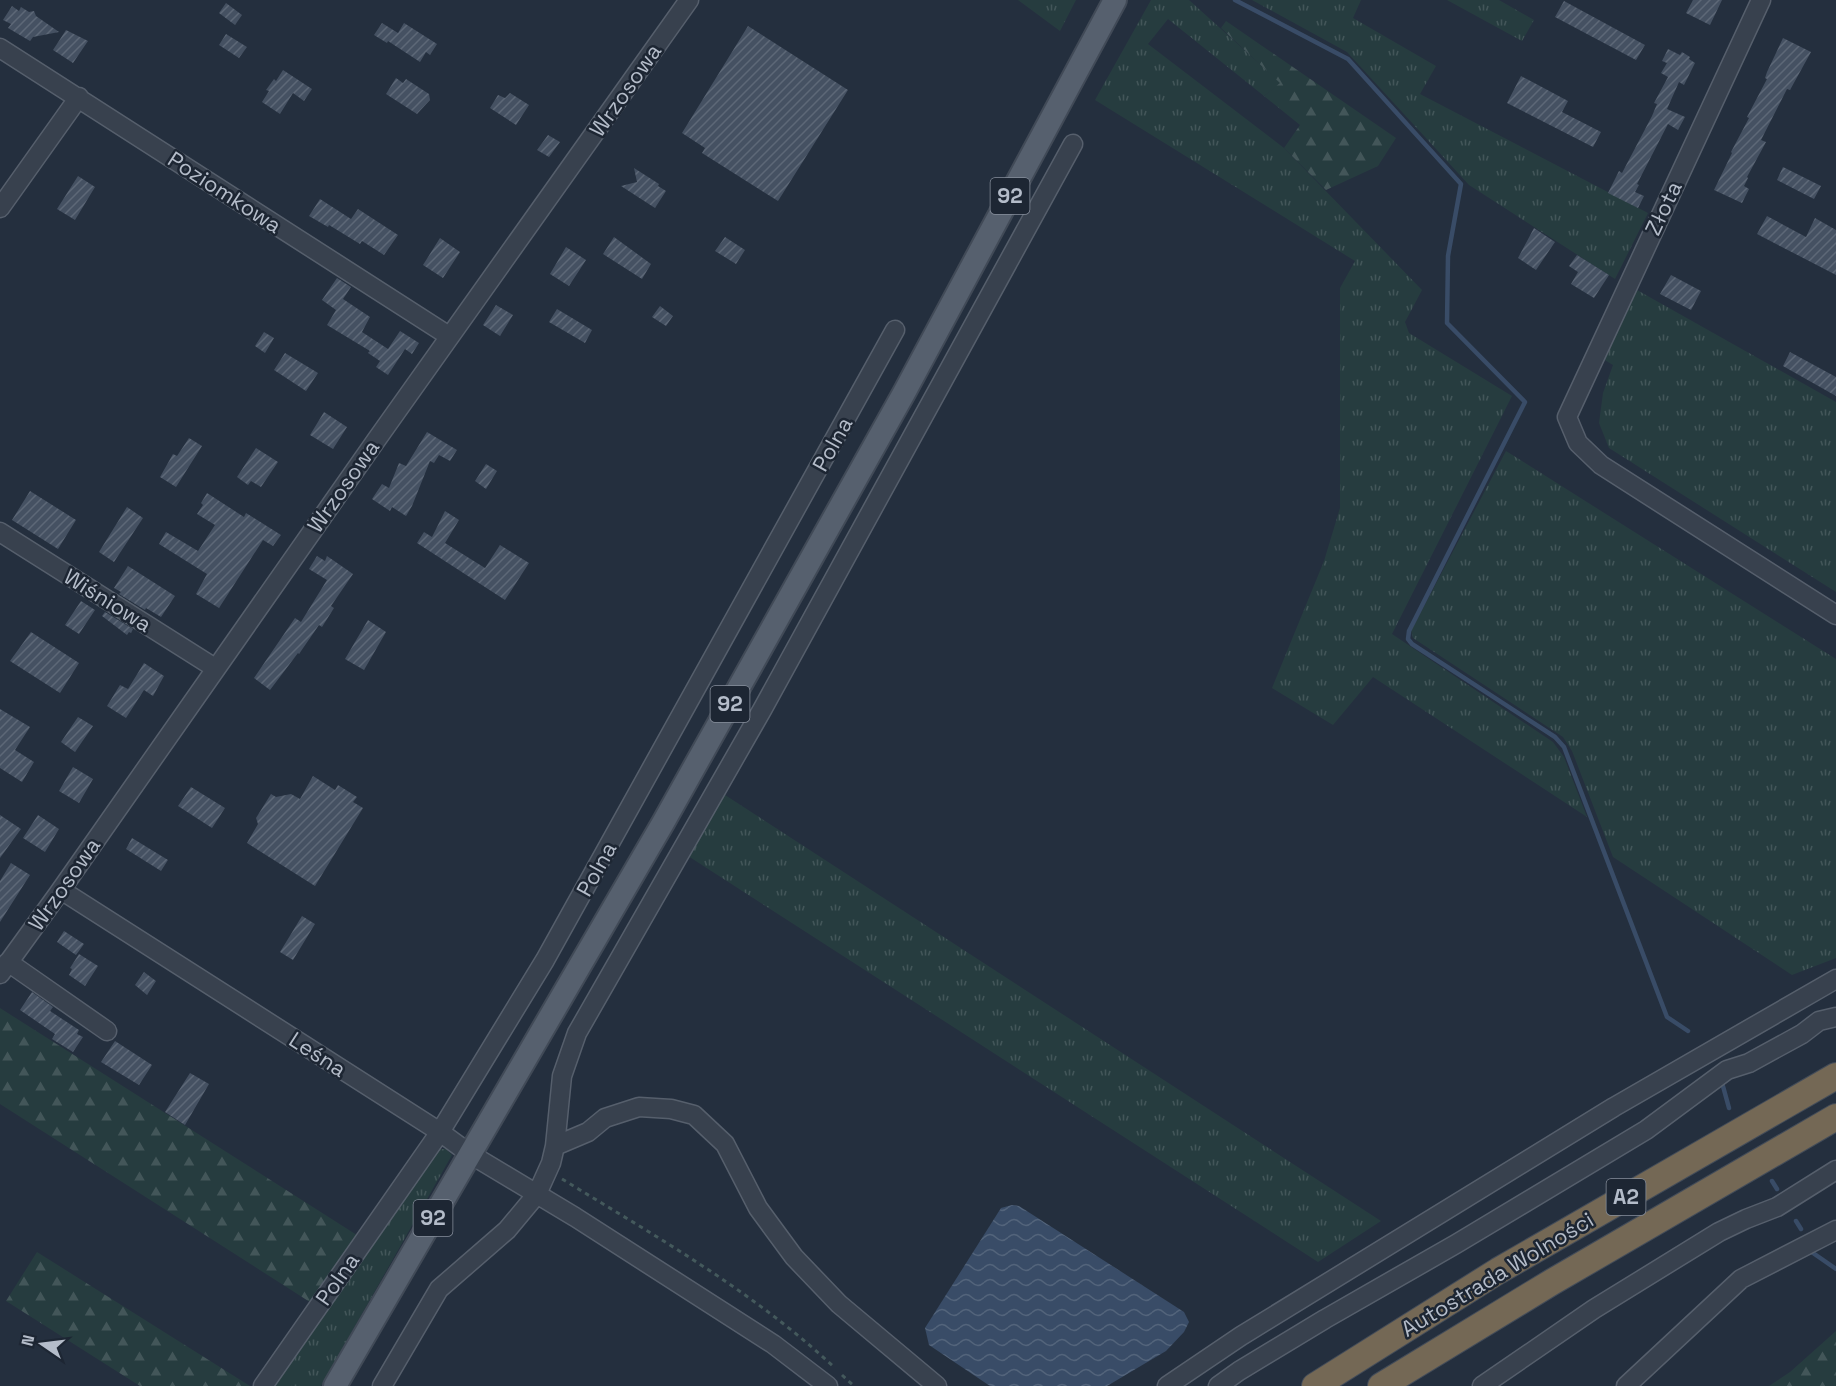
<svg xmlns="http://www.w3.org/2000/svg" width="1836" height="1386" font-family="'Space Grotesk',sans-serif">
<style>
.grass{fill:url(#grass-tufts)}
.forest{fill:url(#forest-firs)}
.water{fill:url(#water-waves)}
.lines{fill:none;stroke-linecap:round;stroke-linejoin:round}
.stream{stroke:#394c67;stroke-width:4.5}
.building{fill:url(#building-hatch)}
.minor-casing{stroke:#565f6c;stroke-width:21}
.major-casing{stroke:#414a57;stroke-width:26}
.highway-casing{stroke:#434c59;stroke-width:28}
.path{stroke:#44595c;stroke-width:3;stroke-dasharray:4.5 4.5;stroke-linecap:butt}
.minor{stroke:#38414e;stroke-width:18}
.major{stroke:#56606e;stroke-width:22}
.highway{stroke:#746855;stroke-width:26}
.labels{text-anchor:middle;stroke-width:5;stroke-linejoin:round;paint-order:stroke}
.shield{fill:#1d2633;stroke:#878f9c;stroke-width:1.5}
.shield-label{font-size:21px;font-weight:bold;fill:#b4bcc9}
.street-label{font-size:22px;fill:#b4bcc9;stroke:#1d2633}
</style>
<defs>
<pattern id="grass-tufts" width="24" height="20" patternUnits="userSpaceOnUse" patternTransform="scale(1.5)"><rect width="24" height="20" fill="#263c3f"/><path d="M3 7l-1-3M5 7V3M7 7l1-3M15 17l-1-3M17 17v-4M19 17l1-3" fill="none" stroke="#435659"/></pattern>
<pattern id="forest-firs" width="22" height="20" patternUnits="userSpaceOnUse" patternTransform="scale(1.5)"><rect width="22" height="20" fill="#263c3f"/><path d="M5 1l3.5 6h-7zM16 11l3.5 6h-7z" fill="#435659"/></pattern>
<pattern id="water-waves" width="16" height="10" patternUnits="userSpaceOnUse" patternTransform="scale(1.5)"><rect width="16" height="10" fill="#394c67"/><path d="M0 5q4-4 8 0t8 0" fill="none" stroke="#53647b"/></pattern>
<pattern id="building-hatch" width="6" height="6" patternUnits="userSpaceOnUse" patternTransform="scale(1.5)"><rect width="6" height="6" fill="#455162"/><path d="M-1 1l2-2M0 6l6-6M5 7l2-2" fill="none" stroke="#5d6877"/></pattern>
</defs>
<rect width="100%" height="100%" fill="#242f3e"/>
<path class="grass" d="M1018,0H1076L1060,31Z
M1151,0H1189L1281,83L1264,96L1168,19L1148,44L1284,148L1422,290L1405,322L1409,333L1512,396L1392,634L1553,742L1564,757L1587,817L1373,677L1333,725L1272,688L1324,561L1340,508V288L1355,261L1095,100Z
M1252,0H1361L1353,18L1436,66L1420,94L1648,213L1615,279L1469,185L1347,52Z
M1447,0H1499L1534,20L1522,41Z
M1637,290L1836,402V592L1609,448L1599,423L1603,393L1613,365L1603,359Z
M1506,451L1836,659V958L1792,975L1613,857L1572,751L1563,737L1413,638L1411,631Z
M722,793L1381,1221L1318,1262L688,856Z
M439,1149H446L452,1155L321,1386H271L434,1152Z"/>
<path class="forest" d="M1226,21L1396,138L1378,166L1326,190L1284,148L1300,125L1264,96L1280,83L1221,28Z
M0,1008L360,1237L313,1304L0,1104Z
M37,1252L250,1386H140L6,1301Z
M1836,1331V1386H1769L1790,1372Z"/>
<path class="water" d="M1012,1205L1019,1206L1184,1312L1189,1322L1184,1332L1166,1351L1107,1386H990L929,1345L925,1328L1001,1208Z"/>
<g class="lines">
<path class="stream" d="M1235,0L1348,59L1461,184L1448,256L1447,323L1525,402L1409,631L1408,639L1412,644L1555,737L1564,747L1667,1017L1688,1031
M1721,1079L1729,1108
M1772,1181L1777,1189
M1796,1221L1801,1229
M1813,1253L1836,1269"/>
</g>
<path class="building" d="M1693,0H1722L1710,25L1686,13Z
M1564,1L1645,45L1636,60L1555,17Z
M226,3L242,15L235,25L219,13Z
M12,6L19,11L21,7L29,12L34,11L36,16L59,32L33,37L30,41L8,28L11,24L3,20Z
M382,23L398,33L404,23L437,44L430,55L426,52L420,62L388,41L387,43L374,35Z
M748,26L848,90L778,201L702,153L705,148L682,133Z
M66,30L88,41L73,63L53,50Z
M226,34L247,47L239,58L219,45Z
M1783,38L1811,52L1790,90L1787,89L1761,140L1766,142L1747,177L1748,178L1744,186L1749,189L1742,203L1714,190L1732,153L1731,152L1749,118L1747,117L1767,79L1765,78L1767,72Z
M1668,49L1680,55L1682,52L1690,57L1689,59L1695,63L1684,85L1679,82L1667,109L1685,117L1678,130L1668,124L1637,184L1639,185L1635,192L1644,196L1638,208L1608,193L1619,171L1622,173L1652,116L1657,104L1654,103L1668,77L1661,73L1667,63L1662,61Z
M283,70L312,89L304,101L293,93L280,114L262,102L269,91L266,90L274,79L276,81Z
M1521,76L1568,101L1562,112L1601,132L1593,147L1507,103Z
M396,78L403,83L406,79L429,94L430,100L417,114L386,94Z
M510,93L529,105L516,125L490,108L498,95L505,98Z
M548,135L560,142L549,157L537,150Z
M1783,167L1821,186L1814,199L1777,180Z
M634,168L659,184L658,186L666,191L655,208L621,186L637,182Z
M78,176L95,187L75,220L57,209Z
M320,199L351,219L358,209L398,235L384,255L362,241L360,244L329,225L328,227L309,216Z
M1767,216L1806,237L1815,218L1836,230V275L1757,234Z
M1534,228L1555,242L1536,270L1518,258Z
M614,237L651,264L642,279L603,254Z
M725,237L745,250L736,264L715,251Z
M440,238L460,252L443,278L423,265Z
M566,247L586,260L569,286L550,274Z
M1577,255L1609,275L1594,298L1571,284L1578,272L1569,266Z
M1671,275L1701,291L1691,310L1660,294Z
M337,278L351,287L343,299L370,317L362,332L388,349L400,331L419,343L412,354L405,349L388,375L376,367L380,361L368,353L370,351L327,325L336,310L322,300Z
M496,305L513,315L500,336L483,325Z
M660,306L673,316L666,326L652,317Z
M557,309L592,330L585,343L549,322Z
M264,332L274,338L265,353L255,346Z
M1790,352L1836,377V396L1783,366Z
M285,353L318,373L306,391L274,370Z
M324,412L347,427L333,449L310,435Z
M427,432L457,450L450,461L439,455L434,463L430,461L412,506L406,516L392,507L390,511L372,499L382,484L389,488L399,463L406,466Z
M189,438L202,446L176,487L160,477L173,454L177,456Z
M256,448L278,462L261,487L251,481L248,485L237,477Z
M486,464L497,471L486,489L475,481Z
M30,491L76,520L58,549L12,520Z
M207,493L244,517L246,513L281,535L273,546L263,540L219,608L196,594L207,574L159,544L166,532L198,551L215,525L197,514L203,505L201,503Z
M127,507L143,518L114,562L99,552Z
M445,511L459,520L445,543L485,568L500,545L529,563L505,600L417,543L424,532L432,537Z
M317,556L325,561L327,556L353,574L331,606L334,608L322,627L319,625L299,654L298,653L270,690L254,678L295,618L301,622L327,580L309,569Z
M128,566L175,596L161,617L146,608L145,610L119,594L121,592L114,588Z
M81,601L95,610L79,634L65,625Z
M105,612L133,629L131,633L129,632L127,635L102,616Z
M368,620L386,632L364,670L345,659Z
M31,632L79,663L60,693L10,661Z
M144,663L164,676L153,696L144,690L126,718L107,706L120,685L128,689Z
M0,709L30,727L15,750L34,762L22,782L0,768Z
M78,717L93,726L75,752L61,742Z
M73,767L93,779L79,803L59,791Z
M313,776L335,790L338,785L357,797L353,802L363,808L315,886L247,843L258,824L256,818L271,794L276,797L291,794L300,799Z
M191,787L225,808L212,828L178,806Z
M0,815L21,829L0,858Z
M38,815L59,829L45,852L23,838Z
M132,838L168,860L161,871L126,849Z
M11,863L30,875L0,922V881Z
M302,916L315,924L293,960L280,952Z
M64,931L84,944L76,955L57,942Z
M79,954L98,966L85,986L69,975L72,969L70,968Z
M144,972L156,981L147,995L135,985Z
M32,992L53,1007L50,1011L79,1030L77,1034L83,1037L73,1052L52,1039L55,1034L20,1010Z
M115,1041L152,1065L139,1085L101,1062Z
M190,1073L209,1084L185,1125L165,1112Z"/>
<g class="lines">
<g class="minor-casing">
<path id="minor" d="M1761,0L1567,417L1578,443L1601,465L1836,615
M0,48L449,336
M0,208L79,97
M0,532L215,668
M61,890L440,1132L470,1154L575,1217L773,1344L828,1386
M8,962L107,1031
M0,974L58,894L377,439L689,0
M555,1146L588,1132L605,1118L639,1107L671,1109L694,1115L725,1144L758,1208L794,1257L839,1304L937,1386
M263,1386L440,1132L545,960L895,330
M382,1386L439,1289L507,1230L537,1194L551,1163L555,1146L562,1076L577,1033L762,710L1073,144
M1167,1386L1241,1336L1614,1107L1836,979
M1218,1386L1239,1371L1325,1319L1456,1244L1646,1130L1727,1070L1749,1063L1802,1034L1819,1021L1836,1017
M1482,1386L1594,1309L1719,1232L1746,1219L1777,1207L1836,1170
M1626,1386L1741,1279L1836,1230"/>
</g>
<g class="major-casing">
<path id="major" d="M335,1386L663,823L904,393L1115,0"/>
</g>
<g class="highway-casing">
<path id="highway" d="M1315,1386L1498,1271L1836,1076
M1381,1386L1552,1282L1836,1117"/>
</g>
<path class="path" d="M562,1179C657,1237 754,1292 835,1368
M842,1375L854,1386"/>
<use href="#minor" class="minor"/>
<use href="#major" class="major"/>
<use href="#highway" class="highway"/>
</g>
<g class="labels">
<g class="shield">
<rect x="990.5" y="178" width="39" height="36" rx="4.5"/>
<rect x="710.5" y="686" width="39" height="36" rx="4.5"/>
<rect x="1606.5" y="1179" width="39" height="36" rx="4.5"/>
<rect x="413.5" y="1200" width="39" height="36" rx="4.5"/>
</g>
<g class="shield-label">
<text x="1010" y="203">92</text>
<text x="730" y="711">92</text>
<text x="1626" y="1204">A2</text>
<text x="433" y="1225">92</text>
</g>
<g class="street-label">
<text transform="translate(625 90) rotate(-55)" y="8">Wrzosowa</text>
<text transform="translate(225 192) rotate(33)" y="8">Poziomkowa</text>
<text transform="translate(1663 208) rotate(-65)" y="8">Złota</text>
<text transform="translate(832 444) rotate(-61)" y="8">Polna</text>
<text transform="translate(343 486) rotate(-55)" y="8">Wrzosowa</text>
<text transform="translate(108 600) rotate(32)" y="8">Wiśniowa</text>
<text transform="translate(596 869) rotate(-61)" y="8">Polna</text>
<text transform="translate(64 884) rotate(-55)" y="8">Wrzosowa</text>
<text transform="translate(318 1054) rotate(33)" y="8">Leśna</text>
<text transform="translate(1497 1274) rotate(-31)" y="8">Autostrada Wolności</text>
<text transform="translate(337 1279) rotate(-55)" y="8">Polna</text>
</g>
</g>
<g transform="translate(42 1344) rotate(284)" stroke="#1d2633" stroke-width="4.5" paint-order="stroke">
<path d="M0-4.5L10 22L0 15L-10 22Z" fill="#b4bcc9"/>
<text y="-9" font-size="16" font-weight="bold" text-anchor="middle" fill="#b4bcc9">N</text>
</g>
</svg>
